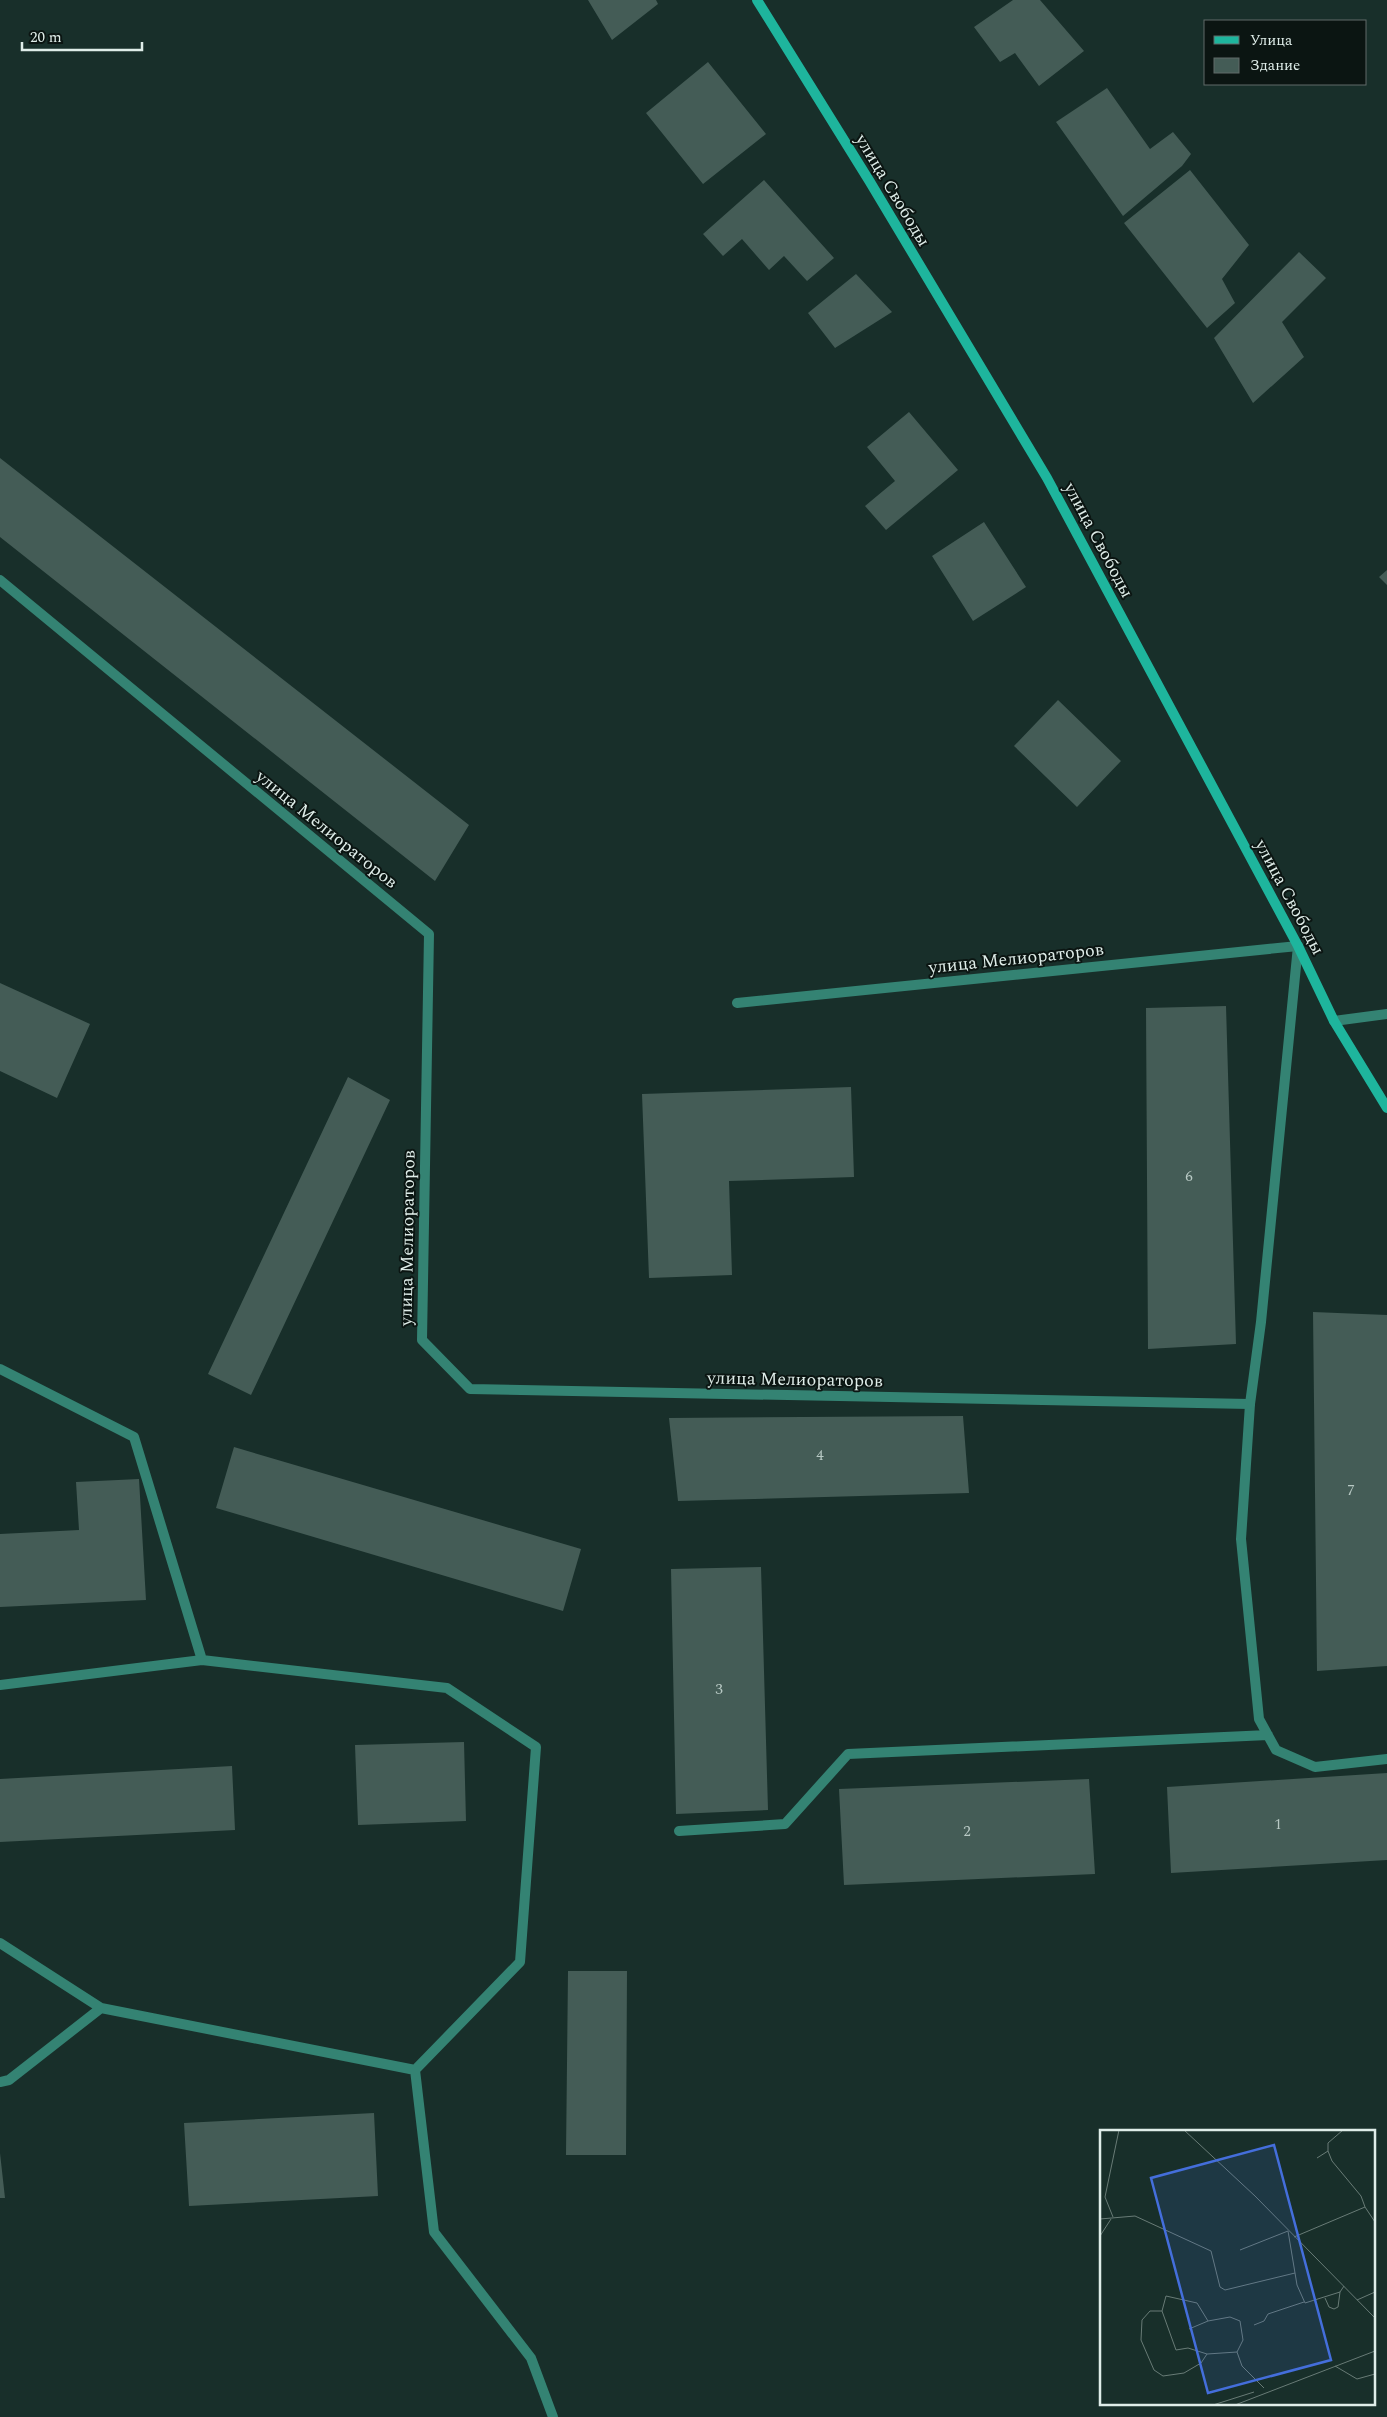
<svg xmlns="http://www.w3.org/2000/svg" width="1387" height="2417" font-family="Spectral,serif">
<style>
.building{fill:#445c56}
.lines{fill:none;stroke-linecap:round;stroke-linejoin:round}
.lane{stroke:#348373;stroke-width:10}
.street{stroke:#348373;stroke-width:10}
.secondary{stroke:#1eb59d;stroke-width:10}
.labels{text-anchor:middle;stroke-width:4;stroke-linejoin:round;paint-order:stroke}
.number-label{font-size:15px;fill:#b8c9c4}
.street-label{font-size:18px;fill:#dfede9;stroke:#0b1512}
.inset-road{fill:none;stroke:#687b76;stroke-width:1}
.view{fill:#446edb;fill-opacity:0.15;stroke:#446edb;stroke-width:2.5}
.inset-edge{fill:none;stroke:#dfede9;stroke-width:2.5}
</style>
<rect width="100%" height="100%" fill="#182f2a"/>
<path class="building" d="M588,0H656L658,4L612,40Z
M1013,0H1040L1084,51L1039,86L1015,53L1000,62L974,27Z
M708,62L766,134L703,184L646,113Z
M1107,88L1150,149L1173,132L1191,154L1182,166L1123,216L1056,122Z
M1190,170L1249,245L1222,279L1235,303L1207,328L1124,223Z
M764,180L834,258L807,281L784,256L769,270L742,239L723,256L703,234Z
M1299,252L1326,278L1282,322L1304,357L1253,403L1214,338Z
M856,274L892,312L835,348L808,313Z
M909,412L958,470L886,530L865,506L895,481L867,447Z
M0,458L469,825L435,881L0,537Z
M984,522L1026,587L973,621L932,556Z
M1387,570V585L1379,577Z
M1058,700L1121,761L1077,807L1014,746Z
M0,983L90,1024L57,1098L0,1071Z
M1226,1006L1236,1344L1148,1349L1146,1008Z
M348,1077L390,1100L251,1395L208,1374Z
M851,1087L854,1177L729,1181L732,1275L649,1278L642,1094Z
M1313,1312L1387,1315V1666L1317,1671Z
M963,1416L969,1493L678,1501L669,1418Z
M234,1447L581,1549L563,1611L216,1508Z
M139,1479L146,1600L0,1607V1534L79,1530L76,1482Z
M761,1567L768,1810L676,1814L671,1569Z
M464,1742L466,1821L358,1825L355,1745Z
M232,1766L235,1830L0,1842V1779Z
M1387,1773V1860L1171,1873L1167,1787Z
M1089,1779L1095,1874L844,1885L839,1789Z
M568,1971H627L626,2155H566Z
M374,2113L378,2196L189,2206L184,2123Z
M0,2153L5,2198H0Z"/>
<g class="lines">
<path class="lane" d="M1298,946L1261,1322L1250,1404L1241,1539L1259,1719L1276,1750L1315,1767L1387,1759
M0,1369L134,1437L202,1660
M0,1685L202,1660L447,1688L536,1747L520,1962L415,2070
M679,1831L785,1824L848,1754L1268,1735
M0,1943L101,2008
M415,2070L434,2232L531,2358L553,2417
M0,2082L9,2080L101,2008L415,2070"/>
<path class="street" d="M0,580L429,934L422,1340L470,1389L1250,1404
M737,1003L1298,946
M1334,1021L1387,1014"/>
<path class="secondary" d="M757,0L870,182L1047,478L1298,946L1334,1021L1387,1108"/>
</g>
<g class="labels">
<g class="number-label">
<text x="1189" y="1181">6</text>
<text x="820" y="1460">4</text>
<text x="1351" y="1495">7</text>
<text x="719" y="1694">3</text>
<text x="1278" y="1829">1</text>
<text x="967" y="1836">2</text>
</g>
<g class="street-label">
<text transform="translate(893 190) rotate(59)" y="6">улица Свободы</text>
<text transform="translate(1099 540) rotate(62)" y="6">улица Свободы</text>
<text transform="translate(327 829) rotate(39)" y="6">улица Мелиораторов</text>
<text transform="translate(1290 897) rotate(62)" y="6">улица Свободы</text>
<text transform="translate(1016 958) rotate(-6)" y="6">улица Мелиораторов</text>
<text transform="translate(407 1238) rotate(-89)" y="6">улица Мелиораторов</text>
<text transform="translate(795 1379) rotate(1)" y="6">улица Мелиораторов</text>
</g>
</g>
<g transform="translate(1100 2130)">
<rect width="275" height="275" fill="#182f2a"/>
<path class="inset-road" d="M84,0L155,66L275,188M228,21L232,31L261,66L265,77L275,92M217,28L228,21V13L243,0M13,87L5,67L19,0M0,89L35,86L111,121L120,157L125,160L195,143M0,106L11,89M194,107L265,77M140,120L188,101L197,155L205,173L240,162L244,156M225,168L229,177L234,179L238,177L240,162M257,170L275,162M62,181H50L42,190L41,210L54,240L63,246L84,243L101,233L107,224L137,222M154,195L164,191L168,184L204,172M89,199L108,191L130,187L140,191L143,210L137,222M137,222L142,236L164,258M107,224L88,218L76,220L62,181L66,166L97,173L108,191M235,236L257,249L275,244M113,275L154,262M135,275L275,221"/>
<path class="view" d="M174,15L231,230L108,263L51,48Z"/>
<rect width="275" height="275" class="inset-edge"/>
</g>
<rect x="1204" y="20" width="162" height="65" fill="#0b1512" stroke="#606b68"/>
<rect x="1214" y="36" width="25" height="8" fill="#1eb59d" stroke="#606b68"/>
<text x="1250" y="45" font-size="15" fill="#dfede9">Улица</text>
<rect x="1214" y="58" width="25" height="15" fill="#445c56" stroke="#606b68"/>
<text x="1250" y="70" font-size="15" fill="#dfede9">Здание</text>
<path d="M22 42v8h120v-8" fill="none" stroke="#dfede9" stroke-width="2.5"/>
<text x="30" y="42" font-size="15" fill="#dfede9" stroke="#0b1512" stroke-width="4" paint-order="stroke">20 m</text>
</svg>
